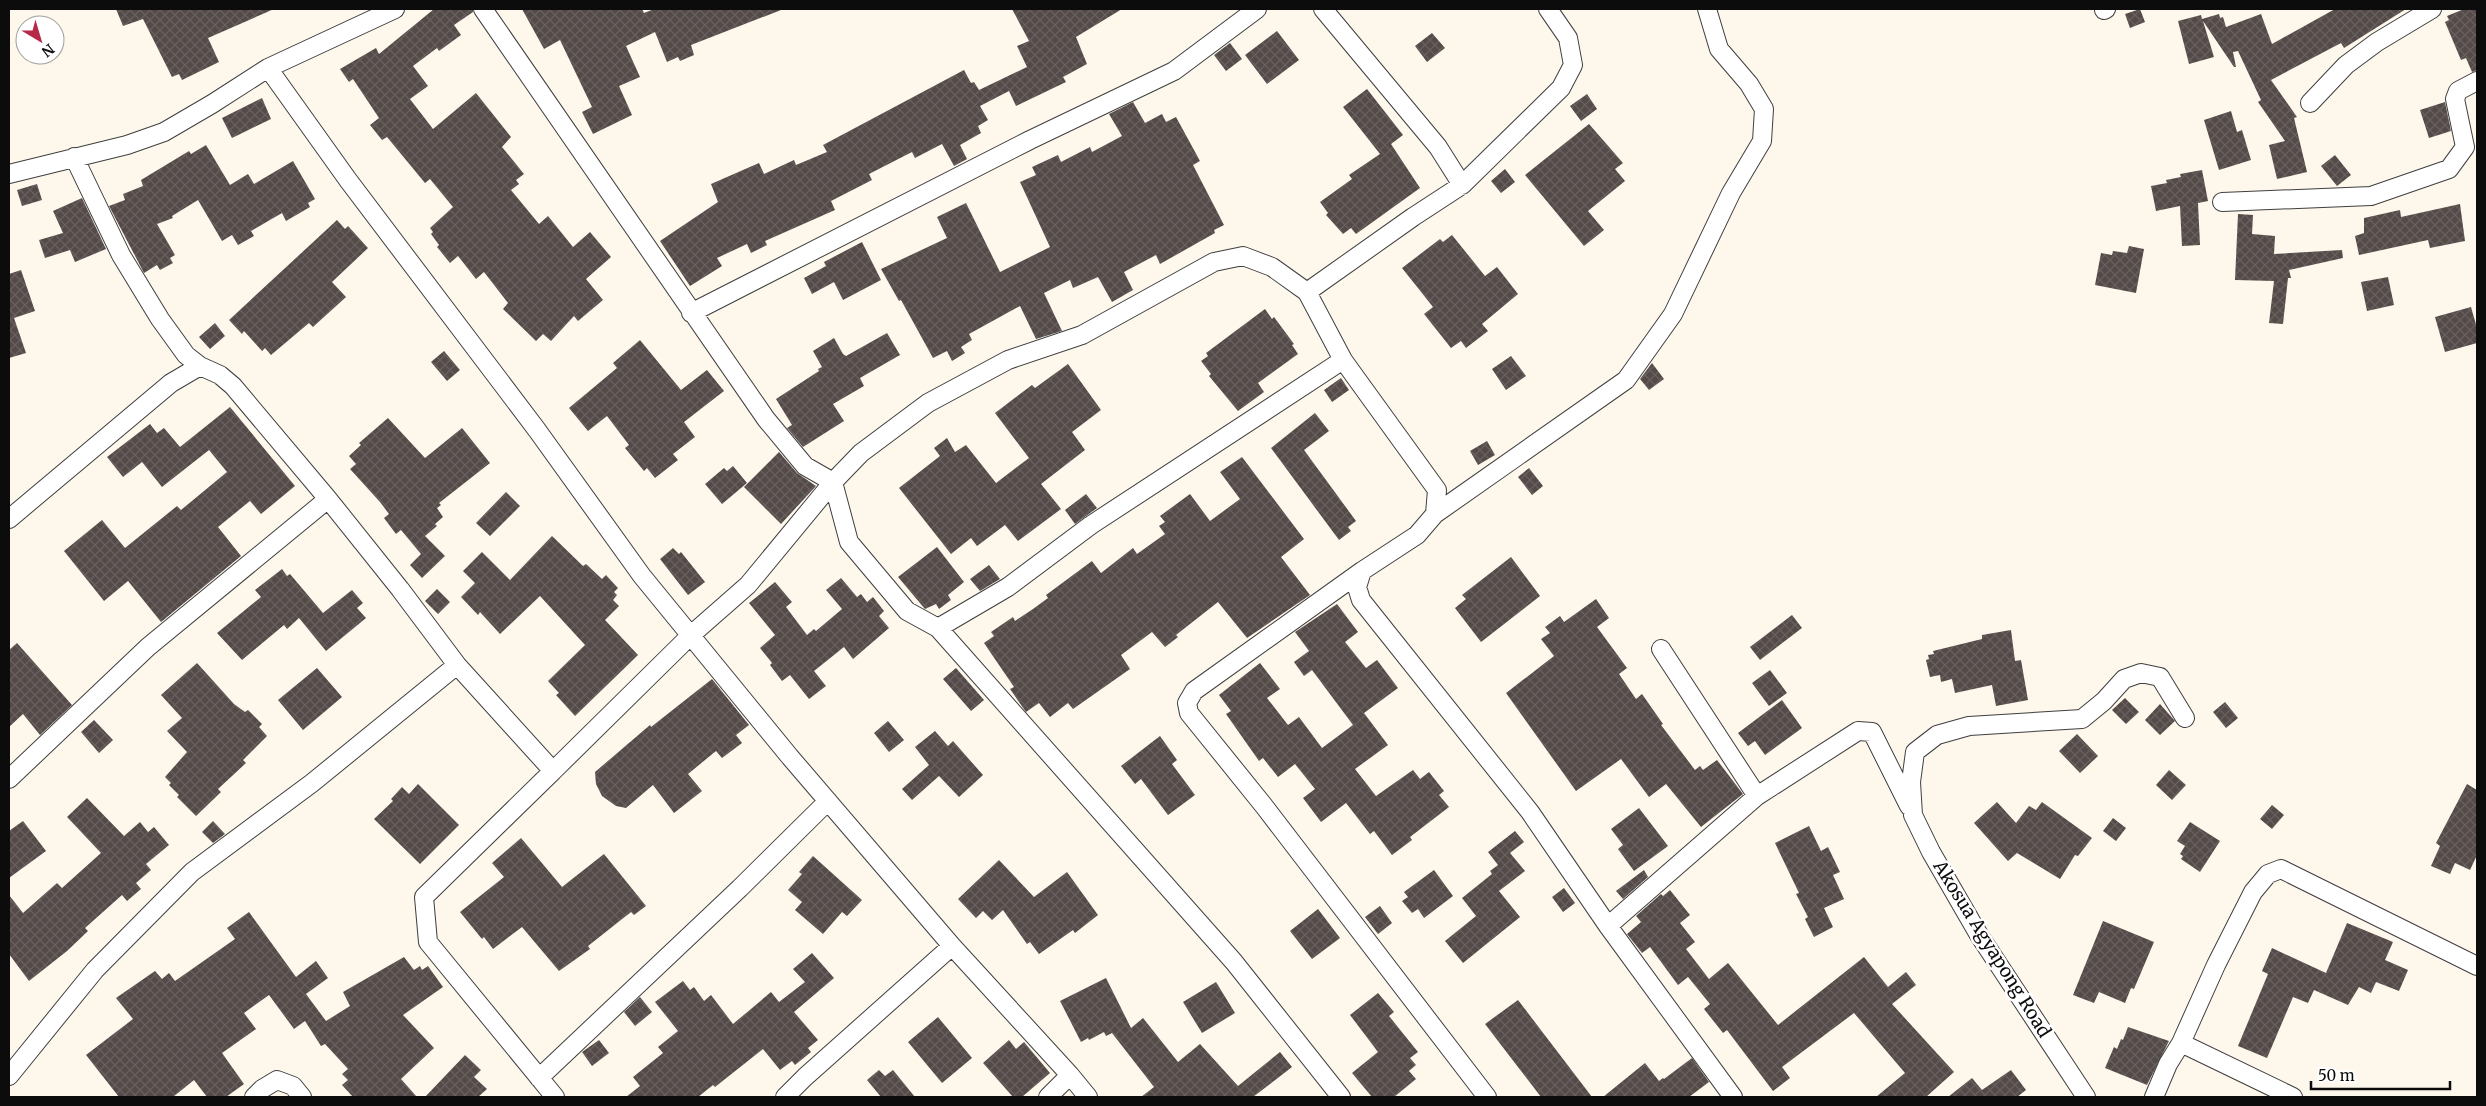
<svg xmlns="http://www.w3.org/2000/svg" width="2486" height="1106" font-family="Merriweather,serif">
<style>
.building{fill:url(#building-cross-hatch)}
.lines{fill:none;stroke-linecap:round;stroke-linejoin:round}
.minor-casing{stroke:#3f3f3f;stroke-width:20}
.minor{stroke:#fff;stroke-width:18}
.labels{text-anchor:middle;stroke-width:5;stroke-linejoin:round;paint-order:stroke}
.street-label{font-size:18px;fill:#0c0c0c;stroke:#fff}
</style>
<defs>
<pattern id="building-cross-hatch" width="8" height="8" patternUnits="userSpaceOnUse" patternTransform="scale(1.25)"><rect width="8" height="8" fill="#544b49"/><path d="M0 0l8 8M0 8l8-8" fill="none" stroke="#68605f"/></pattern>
</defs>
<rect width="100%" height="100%" fill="#fef7ec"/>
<path class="building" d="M116,9H274L208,38L219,62L182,80L179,74L172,77L143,19L123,26Z
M434,9H473V12L454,25L461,35L439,51L437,48L413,66L428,86L410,99L433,129L476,93L511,137L502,147L524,174L516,180L519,184L511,190L539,224L548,216L573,247L590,232L611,257L586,279L603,300L578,321L574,316L551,341L543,334L536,341L503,309L508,303L484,272L476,279L458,256L450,263L437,247L439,245L431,234L433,232L430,228L453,207L430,179L425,183L387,137L382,140L370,125L379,118L353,79L349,82L340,69L376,48L379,54Z
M522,9H642L644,13L654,9L781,10L691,45L694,55L680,61L678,57L667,62L655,32L626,46L640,77L619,86L632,115L593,134L582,112L592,107L560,40L544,49Z
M1012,9H1122L1076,37L1087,64L1063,77L1066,82L1016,106L1009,91L980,106L988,120L978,126L981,133L960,145L967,159L954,166L942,144L915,158L912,152L869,174L872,180L831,201L835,210L765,241L767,245L751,253L747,244L717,258L722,266L690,286L660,241L718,202L711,184L759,163L764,174L794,160L796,165L827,152L823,145L964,70L971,83L974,82L979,90L1027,67L1017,46L1029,41Z
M2140,9L2145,22L2130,28L2125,14Z
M2335,9H2406L2344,48L2341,43L2271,80L2297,117L2294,118L2307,172L2277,179L2269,145L2285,141L2258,102L2261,100L2238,51L2233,52L2236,67H2234L2203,21L2214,57L2189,64L2178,21L2201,15L2202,19L2219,14L2220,18L2223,17L2226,27L2261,14L2272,44Z
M2464,9H2477V70L2472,72L2466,58L2461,60L2445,22L2449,20L2447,16Z
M1277,31L1299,60L1267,84L1245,55Z
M1432,33L1445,48L1427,62L1415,46Z
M1230,43L1242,59L1226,71L1214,55Z
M1367,89L1403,135L1391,144L1420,188L1356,234L1351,228L1343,234L1326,215L1328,213L1320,202L1352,179L1349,175L1380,154L1343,107Z
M1587,94L1597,109L1581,121L1570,106Z
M262,98L271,119L232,138L222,118Z
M1133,102L1145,123L1162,114L1166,122L1176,117L1200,161L1193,165L1224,225L1214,230L1215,233L1160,264L1156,255L1124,272L1133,290L1112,302L1098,277L1073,288L1070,280L1044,293L1062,331L1036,339L1020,306L969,334L972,340L961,347L965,353L952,361L947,351L933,358L901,300L899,301L881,269L947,238L937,217L966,203L1000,272L1050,247L1020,182L1036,175L1032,167L1058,155L1061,162L1090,147L1092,152L1122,136L1109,114Z
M2445,102L2451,131L2429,138L2420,110Z
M2231,111L2237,132L2242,130L2251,160L2219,170L2204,120Z
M1589,124L1623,163L1615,169L1625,181L1588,211L1604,230L1584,246L1525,175Z
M206,145L230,185L248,174L254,184L293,161L315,199L308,203L310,207L286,221L282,213L251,231L254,236L238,245L232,235L222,241L198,200L172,216L173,218L157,224L175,255L170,258L173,263L160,270L157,265L144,273L109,206L125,200L123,194L143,186L141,180L189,151L191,154Z
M2335,155L2351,175L2337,186L2321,166Z
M1505,169L1515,182L1501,193L1491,181Z
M2202,170L2208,201L2198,203L2200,245L2182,246L2180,206L2156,211L2151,186L2167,183L2166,180L2181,177L2180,174Z
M37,184L42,200L22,206L17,190Z
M82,198L106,249L75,262L70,250L45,258L39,240L63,233L53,211Z
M2460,204L2465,241L2430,248L2428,240L2359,255L2355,236L2364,233V218L2400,210L2401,217Z
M2238,214L2253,215L2252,234L2275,236L2274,254L2342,250L2343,258L2289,270L2291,278H2288L2283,324L2269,323L2274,281L2235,280Z
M337,220L345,229L348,226L368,248L332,282L346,297L313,327L309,323L271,355L265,348L262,351L244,331L242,334L229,320Z
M1452,235L1485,276L1497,267L1518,294L1482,324L1488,331L1466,348L1461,341L1451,348L1424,314L1433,307L1402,268L1440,239L1443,242Z
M862,242L881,280L843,300L834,282L812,294L804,278L826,266L824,262Z
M2129,246L2144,249L2136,293L2095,285L2101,253L2112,255L2113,251L2127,253Z
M21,270L35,311L14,318L26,353L9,358V274Z
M2388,277L2394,305L2367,311L2361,282Z
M2471,307L2477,328V343L2445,352L2435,317Z
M1265,309L1272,319L1274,317L1294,344L1292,345L1298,354L1258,383L1264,392L1238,411L1209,376L1211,374L1201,361L1208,356L1206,353Z
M215,323L225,336L210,349L199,337Z
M887,333L900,355L860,378L864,386L833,404L844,421L803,447L787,428L792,425L776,399L819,371L818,369L822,367L813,351L834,338L843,354L846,356Z
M640,340L681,390L707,370L724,391L684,422L695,437L673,454L678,460L655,478L647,468L644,471L625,448L629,445L607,416L588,431L569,408L617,368L613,363Z
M444,351L460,370L447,381L431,362Z
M1511,356L1526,376L1506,390L1492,369Z
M1652,363L1664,379L1649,390L1640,379Z
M1068,364L1101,410L1072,432L1085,450L1041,484L1061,509L1018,541L1005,525L977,546L971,538L951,554L899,488L940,456L934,448L947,438L955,452L966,445L996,483L1029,458L995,413L1032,385L1035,388Z
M1341,378L1349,390L1332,402L1324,390Z
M230,407L295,486L261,514L250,501L218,527L241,556L161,622L128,581L104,601L64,551L102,520L125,548L177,506L181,510L227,472L209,450L162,487L142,462L123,477L107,457L150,424L157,433L164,428L180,447Z
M1315,413L1329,431L1304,450L1356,521L1348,527L1351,531L1339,540L1271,448Z
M388,418L425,458L462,428L490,463L439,503L441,505L437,508L443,517L435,524L437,526L425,536L445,556L422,578L410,565L421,554L401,530L396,534L384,518L389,514L380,502L350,469L356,464L349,456L361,445L359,443Z
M1487,441L1495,455L1478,465L1470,451Z
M779,452L797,473L816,486L781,524L744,487Z
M1242,457L1304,539L1281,557L1310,595L1247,638L1218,602L1176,635L1178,637L1165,647L1152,632L1121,655L1130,669L1073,709L1068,703L1050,717L1039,703L1026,712L1010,689L1014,687L984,643L994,636L991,632L1013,617L1015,621L1033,609L1048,598L1046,595L1092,561L1101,573L1133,548L1137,554L1165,534L1159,526L1165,522L1160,516L1190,494L1210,521L1240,499L1220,472Z
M733,466L747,483L722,504L705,484L724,468L727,471Z
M1529,468L1543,486L1532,495L1518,477Z
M506,492L520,506L490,536L476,523Z
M1086,494L1097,508L1075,524L1065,510Z
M552,536L583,566L586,564L602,579L606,575L618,588L614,592L617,595L613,600L619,606L605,620L638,655L575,716L556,695L559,693L548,681L585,645L540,596L500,634L480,612L478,615L461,597L475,583L463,571L482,552L510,580Z
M937,547L964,582L948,595L951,600L939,609L936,604L925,609L898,577Z
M673,548L679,554L681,552L705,582L688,595L660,559Z
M1511,557L1540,596L1481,642L1455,608L1466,599L1462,595Z
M989,565L1000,579L980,591L970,579Z
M282,569L287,576L290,574L323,613L352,590L363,603L357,608L366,618L326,651L299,618L287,629L284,625L242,660L217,633L261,597L255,590Z
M841,578L857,597L861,594L867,602L873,597L884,611L879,616L889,628L853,659L844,647L814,671L826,686L809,699L790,675L782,681L770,665L772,663L760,648L775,635L749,603L775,582L792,602L786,607L807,635L814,629L816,631L842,609L826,590Z
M437,589L450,602L438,614L425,601Z
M1596,599L1609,618L1597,627L1627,668L1619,674L1636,699L1642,694L1663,724L1661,725L1695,770L1700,766L1703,770L1717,760L1743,794L1701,827L1666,784L1649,797L1621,759L1576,791L1506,693L1554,656L1541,639L1550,633L1545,627L1560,616L1564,622Z
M1337,604L1358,632L1345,642L1366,668L1377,660L1398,688L1364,713L1388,745L1355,769L1376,796L1413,770L1420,779L1429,772L1444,791L1439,795L1449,807L1410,837L1412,840L1392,855L1374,831L1370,834L1346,803L1321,822L1303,798L1315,789L1295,764L1278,777L1263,758L1259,761L1226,714L1231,711L1219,695L1260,663L1280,689L1267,698L1288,725L1299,717L1322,748L1353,725L1312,670L1304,676L1294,662L1309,651L1295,632Z
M1792,615L1802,628L1760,660L1750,647Z
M2011,630L2015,661L2021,660L2028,700L1996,706L1992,685L1955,693L1952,679L1941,682L1940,675L1930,677L1926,660L1929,659L1928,655L1934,654L1933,651L1982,639V635Z
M17,643L72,705L40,735L23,714L9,727V650Z
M197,663L234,704L245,712L248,710L262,724L259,727L267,736L243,760L246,763L218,789L221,792L196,816L177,797L179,795L169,785L171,783L165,777L187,752L167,731L182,718L161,695Z
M317,668L342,697L303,730L278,700Z
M956,668L984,700L971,711L943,679Z
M1770,670L1787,693L1769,706L1752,683Z
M712,679L749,725L736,735L742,743L722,758L716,751L688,774L702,791L674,813L653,785L626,808L616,806L602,796L596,784L595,772L650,725L651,727Z
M2125,698L2139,712L2126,724L2112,710Z
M1782,700L1802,728L1765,755L1755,741L1748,746L1738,733Z
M2225,702L2238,718L2226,728L2213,712Z
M2160,704L2175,721L2160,735L2145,720Z
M94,720L113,740L99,753L81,732Z
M888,721L904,740L889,752L874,733Z
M935,731L948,746L953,741L983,775L959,797L939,776L912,800L902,789L929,765L915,747Z
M2077,734L2098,756L2080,773L2059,751Z
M1160,736L1177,760L1172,764L1195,795L1168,815L1141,779L1135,784L1121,766Z
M2169,770L2186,785L2172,800L2156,785Z
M418,784L459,825L420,864L374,819L393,801L391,799L402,787L409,794Z
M2467,784L2477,790V855L2470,870L2455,863L2450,874L2431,866L2440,846L2436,843Z
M87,798L124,836L140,822L148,832L154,827L169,845L146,864L151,870L136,883L141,889L127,901L122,895L85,928L88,931L67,951L29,981L9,954V895L23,913L57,883L62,888L101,853L67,817Z
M1997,802L2016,823L2029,806L2036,810L2042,802L2092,838L2078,856L2075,855L2060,879L2017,853L2008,861L1974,823Z
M2272,805L2284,815L2272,829L2260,819Z
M1639,808L1668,846L1634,871L1618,849L1623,845L1611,829Z
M2113,818L2126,828L2116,841L2103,831Z
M23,821L46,851L9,878V831Z
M213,821L225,834L213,843L202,832Z
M2190,822L2220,841L2200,872L2181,859L2183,856L2180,854L2185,846L2177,841Z
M1809,826L1821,851L1828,847L1840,872L1833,875L1844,899L1824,908L1833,927L1814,937L1805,919L1808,917L1796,894L1799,893L1775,843Z
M1515,831L1524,842L1510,853L1525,871L1499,891L1520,917L1463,963L1445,941L1476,916L1462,898L1492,874L1490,871L1498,865L1488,852Z
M521,838L562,887L604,854L646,906L634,915L631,912L588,946L590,949L559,971L522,927L493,949L484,937L482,939L460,912L504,877L492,863Z
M813,856L862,900L847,916L842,912L823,934L795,910L802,902L788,890L802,874L799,872Z
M999,860L1034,897L1067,872L1098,915L1075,933L1073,930L1039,954L1030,942L1027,944L1003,910L992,920L983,911L976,918L958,899Z
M1434,870L1453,896L1424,918L1418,909L1412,913L1402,901L1408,897L1404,892Z
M1644,870L1648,877L1623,899L1616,891Z
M1564,888L1575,903L1563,912L1552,897Z
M1670,890L1690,915L1680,923L1695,942L1686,949L1709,979L1728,963L1778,1025L1864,957L1888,987L1906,972L1916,985L1892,1004L1954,1072L1926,1097H1876L1905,1073L1854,1013L1782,1067L1790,1078L1773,1091L1727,1030L1723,1033L1704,1009L1710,1004L1688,977L1678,985L1650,947L1642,953L1627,934L1641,922L1636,916L1661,894L1663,896Z
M1380,906L1392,923L1378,934L1365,917Z
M1318,909L1340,938L1312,959L1290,931Z
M249,912L296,977L316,961L328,978L306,994L326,1021L350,1006L343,992L404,957L414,970L420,966L422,970L428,966L443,987L403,1015L434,1048L401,1079L417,1097H353L342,1085L348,1080L342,1074L348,1069L325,1044L321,1046L305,1021L294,1029L269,995L244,1013L256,1029L222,1053L244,1084L226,1097H207L194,1080L173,1097H119L86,1055L133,1019L116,998L155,971L162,979L169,973L175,981L235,939L227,928Z
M2103,921L2154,942L2134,989L2131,988L2125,1003L2099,992L2094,1003L2073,995Z
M2347,923L2393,942L2385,960L2408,970L2399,991L2376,982L2371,993L2359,987L2348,1005L2314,990L2308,1003L2293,997L2267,1058L2238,1046L2268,974L2262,971L2272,948L2326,973Z
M812,953L834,978L794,1012L818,1040L808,1048L811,1052L795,1065L792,1061L780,1070L763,1049L715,1087L713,1085L698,1097H626L640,1086L633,1077L663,1053L658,1047L678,1031L655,1002L683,981L690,990L694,987L704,1001L711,995L733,1024L771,992L779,1002L805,982L793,969Z
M1106,978L1131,1028L1143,1018L1178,1062L1200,1044L1238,1086L1280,1052L1292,1067L1253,1097H1141L1154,1087L1112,1033L1106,1036L1104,1032L1089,1040L1088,1038L1081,1042L1060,1001Z
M1216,982L1235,1013L1202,1033L1183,1002Z
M1378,993L1394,1012L1389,1016L1418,1052L1410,1058L1416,1065L1409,1071L1416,1079L1394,1097H1372L1352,1073L1378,1052L1350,1015Z
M640,997L652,1012L635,1026L624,1012Z
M1518,1000L1592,1097H1541L1485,1024Z
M938,1017L972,1058L942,1083L908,1042Z
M2128,1027L2169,1041L2147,1085L2105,1068L2114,1047L2117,1049L2121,1039L2123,1040Z
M599,1040L609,1053L592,1066L582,1052Z
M1009,1040L1016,1049L1024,1042L1050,1073L1022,1097H1013L983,1063Z
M465,1055L481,1070L474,1077L487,1089L478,1097H425Z
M1692,1058L1709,1082L1689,1097H1603L1645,1063L1659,1081L1663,1078L1664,1079Z
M879,1070L885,1076L893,1070L915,1097H881L867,1080Z
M2011,1070L2026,1090L2017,1097H1948L1972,1078L1982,1090Z"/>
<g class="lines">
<g class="minor-casing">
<path id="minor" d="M483,9L766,419L805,466L833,482L849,542L907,611L938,628L1008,587L1091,525L1343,360
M2104,10L2106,9
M268,68L348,180L537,430L642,576L790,757L952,946L1070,1075L1088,1097
M2310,103L2346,65L2377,42L2432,9
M74,157L121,255L160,319L186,355L200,366
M9,174L127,145L164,132L212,104L268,68L395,9
M1462,185L1561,88L1573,65L1568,38L1548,9
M2222,202L2371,196L2449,169L2465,147L2455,99L2458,91L2477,81
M1307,292L1413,217L1462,185L1438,147L1323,9
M691,313L1030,140L1174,71L1257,9
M1435,514L1626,380L1673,314L1731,193L1762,141L1764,109L1749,84L1719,49L1707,9
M9,519L171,383L200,366L220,375L233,386L328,499
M1362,571L1194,691L1187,703L1189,713L1264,806L1487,1097
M938,628L1234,962L1341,1097
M1661,649L1757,796
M553,771L691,635L748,585L833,482L861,453L928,403L1008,360L1082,335L1214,262L1243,256L1272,267L1307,292L1343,360L1437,490L1435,514L1417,535L1362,571L1357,587L1361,600L1530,812L1608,926L1733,1097
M9,779L148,647L328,499L400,589L457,665L553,771L424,897L428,942L555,1097
M1608,926L1757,796L1858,731L1872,732L1909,806
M2181,1043L2293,1097
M9,1076L95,970L192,872L312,783L457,665
M539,1078L740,888L828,801
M254,1097L262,1089L277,1080L293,1086L302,1097
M785,1097L805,1077L952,946
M1048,1097L1070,1075
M2086,1097L1979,935L1931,852L1913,815L1911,782L1915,752L1937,735L1969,726L2082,719L2104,701L2124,679L2141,673L2160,677L2185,718
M2154,1097L2168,1064L2181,1043L2216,965L2253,892L2268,874L2281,869L2477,966"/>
</g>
<use href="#minor" class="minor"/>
</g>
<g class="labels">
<g class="street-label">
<text transform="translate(1992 949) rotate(58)" y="6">Akosua Agyapong Road</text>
</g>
</g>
<rect width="2486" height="1106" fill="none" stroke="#0c0c0c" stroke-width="20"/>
<g transform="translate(40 40) rotate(142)"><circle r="24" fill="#ffffff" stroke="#9e9e9e"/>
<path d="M0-4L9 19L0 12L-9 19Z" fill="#b72949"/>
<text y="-8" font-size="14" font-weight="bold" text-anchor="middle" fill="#0c0c0c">N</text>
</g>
<path d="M2311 1081v8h139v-8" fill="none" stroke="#0c0c0c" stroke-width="2.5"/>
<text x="2318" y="1081" font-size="15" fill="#0c0c0c" stroke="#ffffff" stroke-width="4" paint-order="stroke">50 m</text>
</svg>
